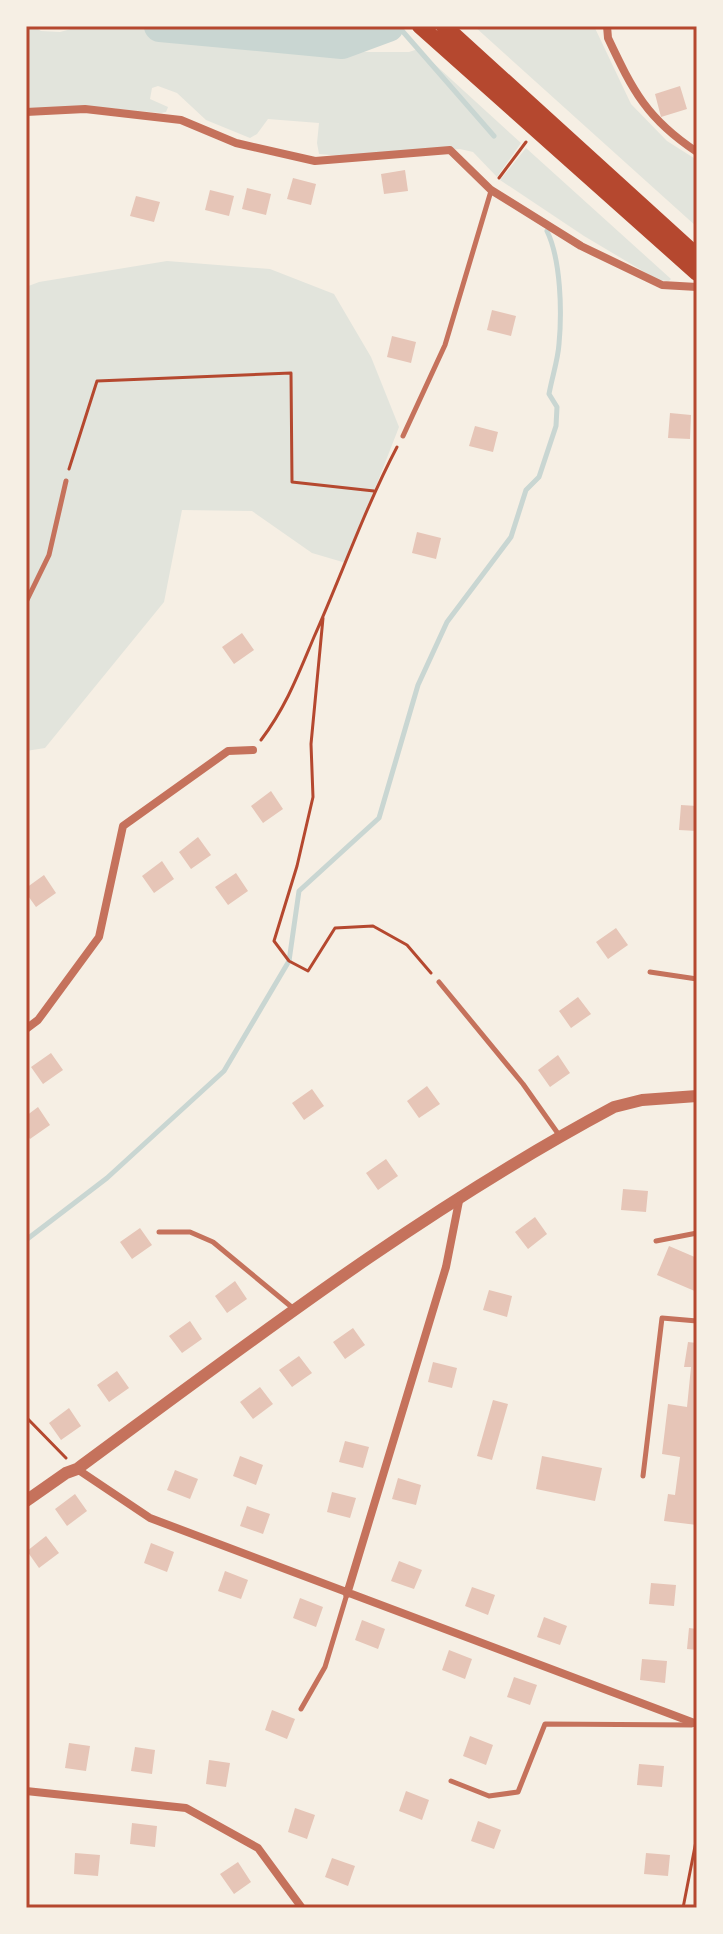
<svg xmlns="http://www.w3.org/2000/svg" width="723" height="1934" font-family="'Exo 2',sans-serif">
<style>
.green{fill:#e2e4dc}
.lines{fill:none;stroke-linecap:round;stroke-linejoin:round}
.stream{stroke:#c9d6d2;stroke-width:5}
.river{stroke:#c9d6d2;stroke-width:32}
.building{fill:#e6c5b7}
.path{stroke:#b5482f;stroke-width:3}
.service{stroke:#c5725c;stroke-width:5}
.minor{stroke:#c5725c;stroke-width:8}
.tertiary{stroke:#c5725c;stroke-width:12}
.primary{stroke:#b5482f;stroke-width:16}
.neatline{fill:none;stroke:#b5482f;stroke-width:3}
</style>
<rect width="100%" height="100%" fill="#f6efe4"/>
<path class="green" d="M33,26L41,31L60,32L82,26H158L215,36L250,30L312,47L368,52H409L418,49L521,143L497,177L473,152L460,149L341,156L319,154L317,143L319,123L268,119L257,134L250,138L206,120L177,93L158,86L152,88L150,99L168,107L166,112L161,113L108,108H26V27Z
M474,26H594L631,104L667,141L697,160V227Z
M526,148L671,279L669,281L658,280L584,236L500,180Z
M167,261L270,269L334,294L371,357L399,427L346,563L312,553L252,511L182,510L164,602L45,748L26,751V287L39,282Z"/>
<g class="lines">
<path class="stream" d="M398,26L494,136
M26,1240L107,1178L224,1071L289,961L299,891L379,818L418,685L447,622L511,537L526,490L539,477L556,426L557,407L549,394C552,377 558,360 559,344C562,312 561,260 547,231"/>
<path class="river" d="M160,26L342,43L388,26"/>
</g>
<path class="building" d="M680,86L687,109L661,117L655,94Z
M405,170L408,191L384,194L381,174Z
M293,178L316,184L311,205L287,199Z
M247,188L271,194L266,215L242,209Z
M210,190L234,196L229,216L205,210Z
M136,196L160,202L154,222L130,216Z
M492,310L516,316L511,336L487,330Z
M392,336L416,342L411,363L387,357Z
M670,413L691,415L690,439L668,438Z
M475,426L498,432L493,452L469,446Z
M417,532L441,538L436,559L412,553Z
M242,633L254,650L234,664L222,647Z
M271,791L283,809L263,823L251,806Z
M681,805L697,806V831L679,830Z
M198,837L211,855L191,869L179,852Z
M162,861L174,879L154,893L142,876Z
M236,873L248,891L228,905L215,887Z
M44,875L56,893L36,907L26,893V888Z
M616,928L628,945L608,959L596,942Z
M578,997L591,1014L571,1028L559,1011Z
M51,1053L63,1070L43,1084L31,1067Z
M558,1055L570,1073L550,1087L538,1070Z
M427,1086L440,1104L419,1118L407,1101Z
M312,1089L324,1106L304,1120L292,1103Z
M38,1107L50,1125L30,1139L26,1133V1116Z
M386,1159L398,1176L378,1190L366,1173Z
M623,1189L648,1191L646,1212L621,1210Z
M535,1217L547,1234L528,1249L515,1232Z
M140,1228L152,1245L132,1259L120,1242Z
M669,1246L697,1258V1292L657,1275Z
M235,1281L247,1299L227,1313L215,1296Z
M489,1290L512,1296L507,1317L483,1310Z
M190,1321L202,1339L182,1353L169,1336Z
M353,1328L365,1345L345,1359L333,1342Z
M688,1342L697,1343V1525L664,1521L668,1494L675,1495L680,1457L662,1454L668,1404L687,1407L691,1367H684Z
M299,1356L312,1373L292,1387L279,1370Z
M433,1362L457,1368L452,1388L428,1382Z
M117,1371L129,1388L109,1402L97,1385Z
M260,1387L273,1404L253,1419L240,1402Z
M493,1400L508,1404L492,1460L477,1456Z
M69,1408L81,1426L61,1440L49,1423Z
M345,1441L369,1447L363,1468L339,1462Z
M240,1456L263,1465L256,1485L233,1476Z
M542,1456L602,1468L595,1501L536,1489Z
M175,1470L198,1479L190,1499L167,1490Z
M398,1478L421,1485L416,1505L392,1499Z
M332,1492L356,1498L350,1518L327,1512Z
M75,1494L87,1511L67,1526L55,1509Z
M247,1506L270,1514L263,1534L240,1526Z
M46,1536L59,1553L39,1568L27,1551Z
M151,1543L174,1552L167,1572L144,1563Z
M399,1561L422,1570L414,1589L391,1581Z
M225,1571L248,1580L241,1599L218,1591Z
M651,1583L676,1585L674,1606L649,1604Z
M472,1587L495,1595L488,1615L465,1606Z
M300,1598L323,1607L316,1627L293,1618Z
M544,1617L567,1626L560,1645L537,1637Z
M362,1620L385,1629L378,1649L355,1640Z
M689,1628L697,1629V1650L687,1649Z
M449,1650L472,1659L465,1679L442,1670Z
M642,1659L667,1661L665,1683L640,1680Z
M514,1677L537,1685L530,1705L507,1697Z
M272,1710L295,1719L287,1739L265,1730Z
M470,1736L493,1745L486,1765L463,1756Z
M69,1743L90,1746L86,1771L65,1768Z
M135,1747L155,1750L152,1774L131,1771Z
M209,1760L230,1763L226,1787L206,1784Z
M639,1764L664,1766L662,1787L637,1785Z
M406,1791L429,1800L422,1820L399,1811Z
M295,1808L315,1815L307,1839L288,1832Z
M478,1821L501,1830L494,1849L471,1841Z
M132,1823L157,1826L155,1847L130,1844Z
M75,1853L100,1855L98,1876L74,1874Z
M646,1853L670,1855L668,1876L644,1874Z
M332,1858L355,1866L348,1886L325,1877Z
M238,1862L251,1882L234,1894L220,1874Z"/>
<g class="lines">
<path class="path" d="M499,178L526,142
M69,469L97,381L291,373L292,482L374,491
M323,618L311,744L313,797L297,866L274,941L289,961L308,971L335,928L373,926L407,945L431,973
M261,740C286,707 298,675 314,637C342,574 365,508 397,447
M26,1417L66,1458
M683,1908L697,1836"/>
<path class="service" d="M403,436L445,345L491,191
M26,602L49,555L66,481
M650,972L697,979
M439,982L523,1084L559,1135
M159,1232H190L213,1242L294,1309
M656,1241L697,1233
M643,1476L662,1318L697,1321
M301,1709L325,1667L347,1594
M451,1781L489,1796L518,1792L545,1724L692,1725"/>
<path class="minor" d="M607,26L608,38C633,91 647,119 697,152
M26,112L85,109L181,120L236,143L315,161L450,150L491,190L581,246L662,285L697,287
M26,1029L38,1020L99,937L123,826L228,751L253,750
M77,1469L150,1518L697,1724
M347,1594L446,1267L460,1196
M26,1791L186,1808L258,1848L302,1908"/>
<path class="tertiary" d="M26,1501L66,1473L77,1469C251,1341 423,1209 614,1107L642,1100L697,1096"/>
<path class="primary" d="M420,26L697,273
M444,26L697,256"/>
</g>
<rect width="723" height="1934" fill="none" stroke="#f6efe4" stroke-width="56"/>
<rect x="28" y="28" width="667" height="1878" class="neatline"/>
</svg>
